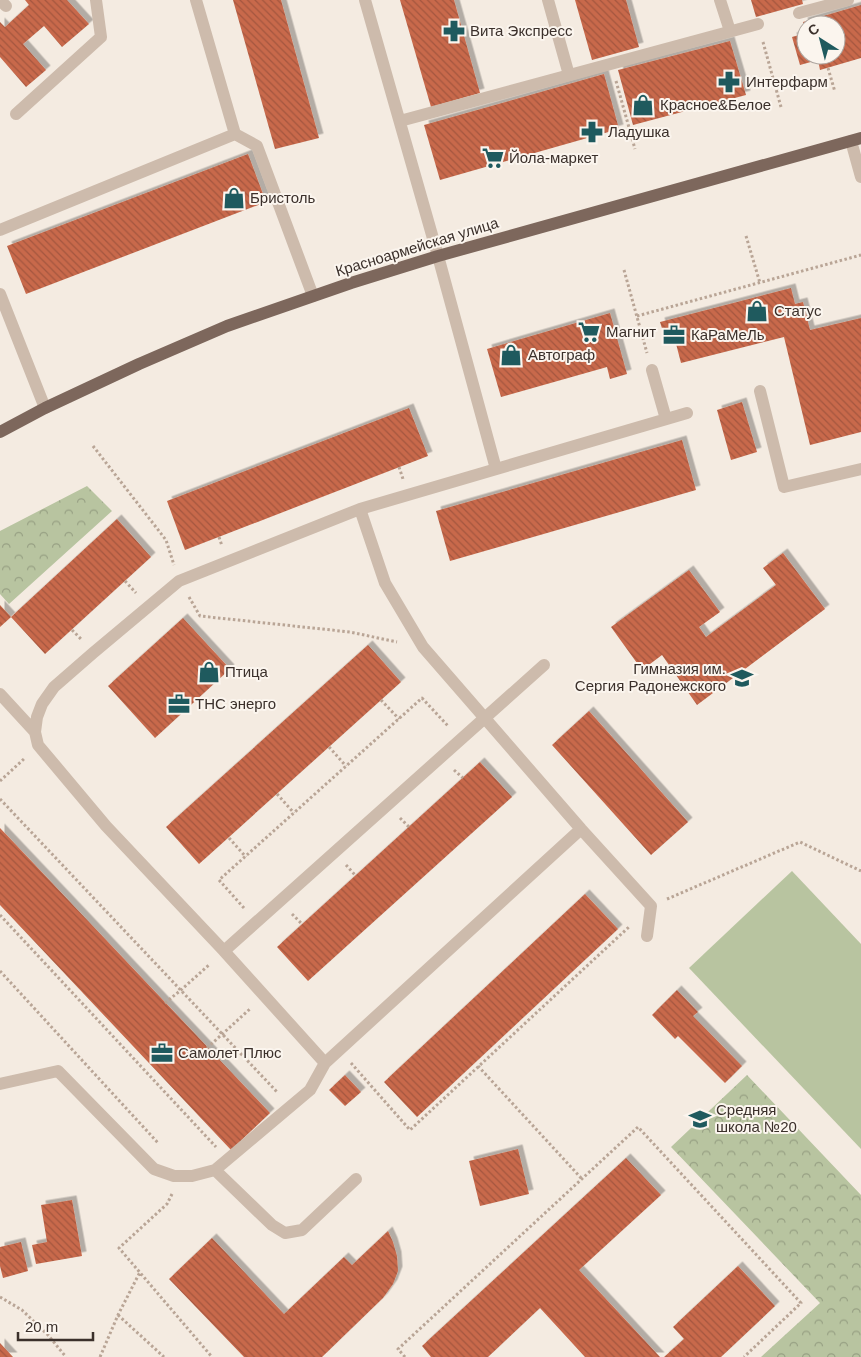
<svg xmlns="http://www.w3.org/2000/svg" width="861" height="1357" font-family="Arial,sans-serif">
<style>
.grass{fill:#b8c4a0}
.forest{fill:url(#forest-crowns)}
.building{fill:url(#building-back-hatch);filter:url(#shadow)}
.lines{fill:none;stroke-linecap:round;stroke-linejoin:round}
.path{stroke:#b9a596;stroke-width:3;stroke-dasharray:2.5 2.5;stroke-linecap:butt}
.service{stroke:#cdbbac;stroke-width:12}
.primary{stroke:#7d675c;stroke-width:12}
.labels{text-anchor:middle;stroke-width:4;stroke-linejoin:round;paint-order:stroke}
.poi-label{font-size:15px;fill:#3b302b;stroke:#fbf5ee;text-anchor:start}
.street-label{font-size:15px;fill:#3b302b;stroke:#fbf5ee}
</style>
<defs>
<pattern id="forest-crowns" width="20" height="18" patternUnits="userSpaceOnUse" patternTransform="scale(1.25)"><rect width="20" height="18" fill="#b8c4a0"/><path d="M2 6a3 3 0 1 1 6 0M12 15a3 3 0 1 1 6 0" fill="none" stroke="#97a083"/></pattern>
<pattern id="building-back-hatch" width="6" height="6" patternUnits="userSpaceOnUse" patternTransform="scale(1.25)"><rect width="6" height="6" fill="#c8694b"/><path d="M-1 5l2 2M0 0l6 6M5-1l2 2" fill="none" stroke="#a4573f"/></pattern>
<filter id="shadow"><feDropShadow dx="4.5" dy="-4.5" stdDeviation="0" flood-color="#0004"/></filter>
</defs>
<rect width="100%" height="100%" fill="#f4ebe1"/>
<path class="grass" d="M792,871L861,944V1149L689,968Z"/>
<path class="forest" d="M87,486L112,511L9,604L0,594V531Z
M747,1075L861,1195V1357H761L820,1303L671,1147Z"/>
<path class="building" d="M25,0H67L89,24L62,47L44,26L23,44L46,70L26,87L0,57V22L5,27L29,5Z
M233,0H281L319,138L275,149Z
M400,0H454L480,93L431,107Z
M575,0H626L639,47L592,60Z
M751,0H802L803,4L756,17Z
M861,5V58L820,70L818,60L800,65L792,37L806,33V55H836V25H806V30L803,22Z
M730,41L746,95L633,125L618,70Z
M604,74L619,129L440,180L424,125Z
M248,154L266,202L26,294L7,246Z
M791,288L795,304L803,302L810,330L861,318V432L810,445L784,337L681,363L674,336L665,338L660,322Z
M610,313L627,374L610,379L607,367L501,397L487,349Z
M742,402L757,452L731,460L717,410Z
M409,408L428,456L185,550L167,501Z
M682,440L696,490L450,561L436,511Z
M117,519L151,557L45,654L11,617Z
M783,553L825,609L697,705L662,655L642,670L611,627L689,570L720,612L699,627L706,637L776,585L763,568Z
M0,605L11,617L0,627Z
M183,618L230,669L155,738L108,686Z
M368,645L401,682L199,864L166,827Z
M589,711L688,822L651,855L552,745Z
M480,762L512,797L308,981L277,947Z
M0,828L270,1113L231,1150L0,905Z
M585,894L618,929L417,1117L384,1082Z
M677,990L698,1012L693,1016L742,1066L725,1083L678,1036L675,1039L652,1015Z
M345,1075L361,1092L345,1106L329,1090Z
M518,1149L529,1194L480,1206L469,1161Z
M626,1158L661,1195L579,1270L660,1357H585L540,1308L488,1357H431L422,1346Z
M72,1200L82,1256L36,1264L32,1245L47,1242L41,1205Z
M388,1231L393,1242L397,1256L398,1271L393,1284L383,1298L322,1357H244L169,1279L212,1238L284,1314L344,1257L352,1265Z
M21,1242L28,1271L3,1278L0,1266V1247Z
M738,1266L775,1306L721,1357H664L684,1339L673,1327Z
M0,1343L13,1357H0Z"/>
<g class="lines">
<path class="path" d="M763,42L781,107
M828,68L835,92
M616,81L635,149
M746,236L760,283
M624,270L647,353
M637,316L861,255
M93,446L166,540L174,565
M399,467L403,479
M219,537L222,546
M125,581L136,593
M189,597L200,616L350,632L397,642
M72,630L81,639
M381,700L399,719
M329,747L346,766
M454,770L463,778
M0,781L25,758
M277,794L294,813
M0,799L278,1093
M400,818L409,827
M229,838L246,857
M346,865L355,875
M667,899L800,842L861,871
M244,908L219,880L422,698L448,726
M292,914L302,924
M0,915L216,1147
M0,971L159,1144
M165,1003L181,990L210,964
M207,1048L251,1008
M351,1063L410,1130L630,926
M478,1066L582,1179
M172,1194L167,1204L119,1248L212,1357
M0,1297L22,1310L48,1335L66,1357
M118,1315L164,1357
M100,1357L118,1315L140,1272
M405,1357L398,1349L638,1127L801,1303L744,1357"/>
<path class="service" d="M0,0L6,6
M196,0L235,134
M365,0L438,256L496,469
M548,0L569,75
M720,0L730,31
M799,13L848,0
M16,114L101,37L96,0
M400,121L758,24
M851,141L861,177
M0,230L235,134L257,146L313,296
M0,294L45,408
M652,370L666,419
M760,391L784,487L861,469
M360,509L385,583L423,647L581,829L651,906L647,936
M0,694L35,732
M581,829L325,1063L224,951L106,826L38,745L35,732L37,717L42,704L54,687L93,653L179,581L360,509L687,413
M224,951L544,665
M0,1084L58,1071L154,1169L174,1176H192L215,1170L272,1225L285,1233L302,1230L356,1179
M215,1170L310,1090L325,1063"/>
<path class="primary" d="M0,432L45,408L139,364L227,326L351,283L438,256L861,138"/>
</g>
<defs>
<g id="pharmacy-bare" transform="scale(1.725)"><path d="M-2-6h4v4h4v4h-4v4h-4v-4h-4v-4h4Z" fill="#1f5a5e" stroke="#fbf5ee" stroke-width="2.5" paint-order="stroke"/></g>
<g id="shop-bare" transform="scale(1.725)"><path d="M-5-2.5h2.3a2.7 3.5 0 0 1 5.4 0H5L5.5 6h-11ZM-1.5-2.5h3a1.5 2.3 0 0 0-3 0Z" fill="#1f5a5e" stroke="#fbf5ee" stroke-width="2.5" paint-order="stroke"/></g>
<g id="supermarket-bare" transform="scale(1.725)"><path d="M-6-5.5h2.5l.6 2H6L4.5 2H-2.5L-4.4-4H-6ZM-1.5 3.2a1.3 1.3 0 1 0 .1 0ZM3 3.2a1.3 1.3 0 1 0 .1 0Z" fill="#1f5a5e" stroke="#fbf5ee" stroke-width="2.5" paint-order="stroke"/></g>
<g id="office-bare" transform="scale(1.725)"><path d="M-6-3h4V-5.5h4V-3h4V5H-6ZM-1-4.5V-3h2v-1.5ZM-6 0V1H6V0Z" fill="#1f5a5e" stroke="#fbf5ee" stroke-width="2.5" paint-order="stroke"/></g>
<g id="school-bare" transform="scale(1.725)"><path d="M0-5L7-2L0 1L-7-2ZM-4 1L0 2.5L4 1V4Q0 6-4 4Z" fill="#1f5a5e" stroke="#fbf5ee" stroke-width="2.5" paint-order="stroke"/></g>
</defs>
<g fill-rule="evenodd">
<use href="#pharmacy-bare" x="454" y="31"/>
<use href="#pharmacy-bare" x="729" y="82"/>
<use href="#shop-bare" x="643" y="105"/>
<use href="#pharmacy-bare" x="592" y="132"/>
<use href="#supermarket-bare" x="493" y="158"/>
<use href="#shop-bare" x="234" y="198"/>
<use href="#shop-bare" x="757" y="311"/>
<use href="#supermarket-bare" x="589" y="332"/>
<use href="#office-bare" x="674" y="335"/>
<use href="#shop-bare" x="511" y="355"/>
<use href="#shop-bare" x="209" y="672"/>
<use href="#school-bare" x="742" y="678"/>
<use href="#office-bare" x="179" y="704"/>
<use href="#office-bare" x="162" y="1053"/>
<use href="#school-bare" x="700" y="1119"/>
</g>
<g class="labels">
<g class="poi-label">
<text x="470" y="36">Вита Экспресс</text>
<text x="746" y="87">Интерфарм</text>
<text x="660" y="110">Красное&amp;Белое</text>
<text x="608" y="137">Ладушка</text>
<text x="509" y="163">Йола-маркет</text>
<text x="250" y="203">Бристоль</text>
<text x="774" y="316">Статус</text>
<text x="606" y="337">Магнит</text>
<text x="691" y="340">КаРаМеЛь</text>
<text x="528" y="360">Автограф</text>
<text x="726" y="674" text-anchor="end">Гимназия им.<tspan x="726" dy="17">Сергия Радонежского</tspan></text>
<text x="225" y="677">Птица</text>
<text x="195" y="709">ТНС энерго</text>
<text x="178" y="1058">Самолет Плюс</text>
<text x="716" y="1115">Средняя<tspan x="716" dy="17">школа №20</tspan></text>
</g>
<g class="street-label">
<text transform="translate(417 247) rotate(-17)" y="5">Красноармейская улица</text>
</g>
</g>
<g transform="translate(821 40) rotate(324)"><circle r="24" fill="#fbf5ee" stroke="#aea6a0"/>
<path d="M0-4L9 19L0 12L-9 19Z" fill="#1f5a5e"/>
<text y="-8" font-size="14" font-weight="bold" text-anchor="middle" fill="#3b302b">С</text>
</g>
<path d="M18 1332v8h75v-8" fill="none" stroke="#3b302b" stroke-width="2.5"/>
<text x="25" y="1332" font-size="15" fill="#3b302b" stroke="#fbf5ee" stroke-width="4" paint-order="stroke">20 m</text>
</svg>
